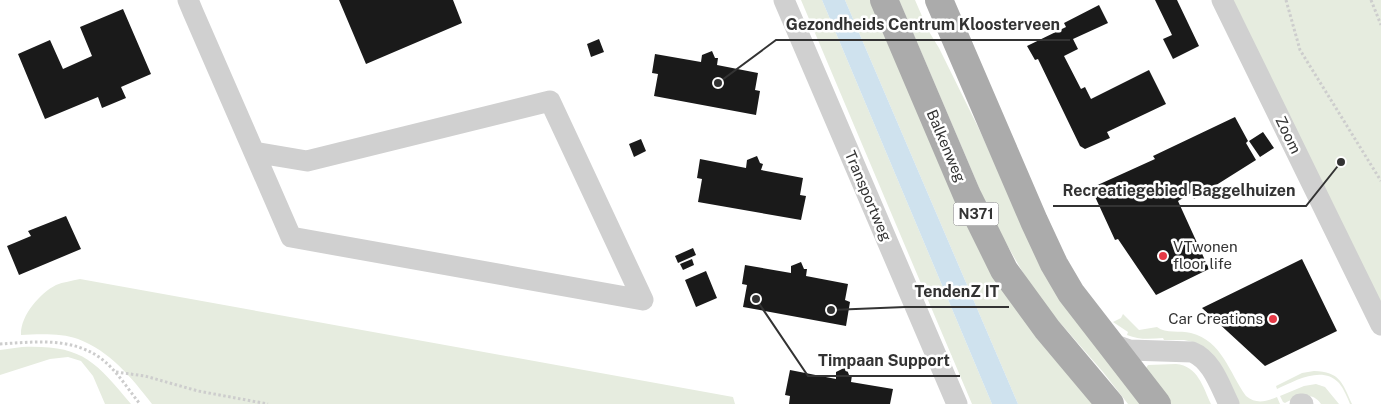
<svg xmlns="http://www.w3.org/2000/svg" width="1381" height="404" font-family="'Public Sans',sans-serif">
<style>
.green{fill:#e6ecdf}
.water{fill:#cfe2ee}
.building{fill:#1a1a1a}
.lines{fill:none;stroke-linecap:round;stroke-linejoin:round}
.path{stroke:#cdcdcd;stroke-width:3;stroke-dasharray:2.5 2.5;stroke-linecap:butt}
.minor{stroke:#d0d0d0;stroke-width:21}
.major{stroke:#ababab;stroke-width:28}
.poi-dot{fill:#e63946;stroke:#fff;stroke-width:2}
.labels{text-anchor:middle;stroke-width:5;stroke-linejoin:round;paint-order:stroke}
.shield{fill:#fff;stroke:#707070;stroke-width:1}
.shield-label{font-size:14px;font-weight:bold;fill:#333}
.street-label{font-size:15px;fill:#333;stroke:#fff}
.poi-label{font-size:15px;fill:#333;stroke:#fff;text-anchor:start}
.leader{fill:none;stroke:#333;stroke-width:2}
.callout-dot{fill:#333;stroke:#fff;stroke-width:2}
.callout-label{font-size:16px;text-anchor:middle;font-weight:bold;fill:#333;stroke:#fff;stroke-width:5;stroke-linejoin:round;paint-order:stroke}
</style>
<rect width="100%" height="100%" fill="#fff"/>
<path class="green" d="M801,0H822L992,404H972Z
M845,0H872L963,217L1097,404H1018Z
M899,0H915L928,30L939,48L979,129L1043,268L1144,404H1128L1103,372L1049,310L1029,283L999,231L986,204Z
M1222,0H1381V325Z
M80,279L733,397L735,404H152C132,378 110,351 78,339C62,333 38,334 21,335C20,316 40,293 56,285C63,282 72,281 80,279Z
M1123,314L1139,330L1157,327C1166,334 1180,330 1191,333C1222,341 1229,372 1246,396C1256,404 1265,402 1277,397L1280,404H1238L1197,343L1184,340H1164L1163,338C1150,339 1139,340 1127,335L1128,332L1113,322L1121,318Z
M22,347C82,345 94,360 131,404H105L93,376L81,361L68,357L50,359L0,375V350Z
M1176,364C1198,366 1203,387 1211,404H1170L1146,368L1148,365Z
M1314,371C1340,372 1342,382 1352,404H1350C1347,397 1344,389 1339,383C1322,365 1295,381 1277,389L1276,386L1302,373Z
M1316,384L1325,387L1339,404H1321C1311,390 1298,397 1285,403L1283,402L1280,396L1304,386Z"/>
<path class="water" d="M822,0H845L1018,404H992Z"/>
<path class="building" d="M339,0H453L462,23L366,64Z
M1155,0H1177L1199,46L1173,59L1163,39L1172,35Z
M1099,5L1108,23L1073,39L1078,49L1064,56L1081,89L1085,87L1091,99L1149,70L1166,104L1107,132L1110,138L1085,149L1080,146L1038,59L1035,60L1027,46L1066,27L1064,23Z
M123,9L151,74L121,87L126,98L102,108L98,97L45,119L18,54L50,40L63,69L92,56L80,27Z
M599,39L604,52L591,57L587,44Z
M712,51L715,58H718L717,65L758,73L755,90L760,91L756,115L654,96L658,74L652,73L655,54L701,62L702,55Z
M1235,117L1248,141L1246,143L1256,160L1194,199L1191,193L1178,201L1209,269L1156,295L1118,239L1115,240L1091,188L1155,159L1153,156Z
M1263,132L1274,148L1260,157L1249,141Z
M641,139L646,151L634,157L629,144Z
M757,156L760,163L763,164L761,170L803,178L800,195L806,196L801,220L698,202L702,179L697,178L700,159L746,168L747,160Z
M66,216L81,249L19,275L7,246L31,236L28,231Z
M693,248L696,255L678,263L675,256Z
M692,259L694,265L683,270L680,264Z
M1302,259L1337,331L1265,366L1202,308Z
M801,262L804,269H807L806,276L848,284L845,300L850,302L846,326L743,307L747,285L742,284L745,265L791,273V266Z
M706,271L717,298L696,307L685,280Z
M846,367L849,375H852L851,382L893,389L890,404H789L790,396L785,395L790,370L836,379V372Z"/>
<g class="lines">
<path class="path" d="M1286,0L1300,50L1381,181
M1371,0L1381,25
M0,344C33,342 70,337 99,357C116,369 127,388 140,404
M116,372L145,376L198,391L268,404"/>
<path class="minor" d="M188,0L193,12L291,237L643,300L550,101L307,161L254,152
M784,0L957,404
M1222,0L1381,325
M1112,344L1129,350L1192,352C1212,360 1220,386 1229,404
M1300,404H1303"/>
<path class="major" d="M884,0L967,195L1004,270L1047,329L1110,404
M939,0L1034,221L1054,264L1071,293L1157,404"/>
</g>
<g class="poi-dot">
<circle cx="1163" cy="256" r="5"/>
<circle cx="1273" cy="319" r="5"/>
</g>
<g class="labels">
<rect class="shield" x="953.5" y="202.5" width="45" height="23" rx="4"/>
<g class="shield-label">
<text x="976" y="219">N371</text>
</g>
<g class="street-label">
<text transform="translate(1288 135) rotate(64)" y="5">Zoom</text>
<text transform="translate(946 146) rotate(67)" y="5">Balkenweg</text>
<text transform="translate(868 196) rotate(67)" y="5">Transportweg</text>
</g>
<g class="poi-label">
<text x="1173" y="252">VTwonen<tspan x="1173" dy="17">floor life</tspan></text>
<text x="1263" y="324" text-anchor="end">Car Creations</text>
</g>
</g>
<path class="leader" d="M718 83L776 40H1070M1341 162L1306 206H1053M831 310L905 307H1009M756 299L808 376H960"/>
<g class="callout-dot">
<circle cx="718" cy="83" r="5"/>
<circle cx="1341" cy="162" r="5"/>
<circle cx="831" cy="310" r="5"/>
<circle cx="756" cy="299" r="5"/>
</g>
<g class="callout-label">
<text x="923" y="30">Gezondheids Centrum Kloosterveen</text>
<text x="1179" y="196">Recreatiegebied Baggelhuizen</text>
<text x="957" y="297">TendenZ IT</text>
<text x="884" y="366">Timpaan Support</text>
</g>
</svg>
